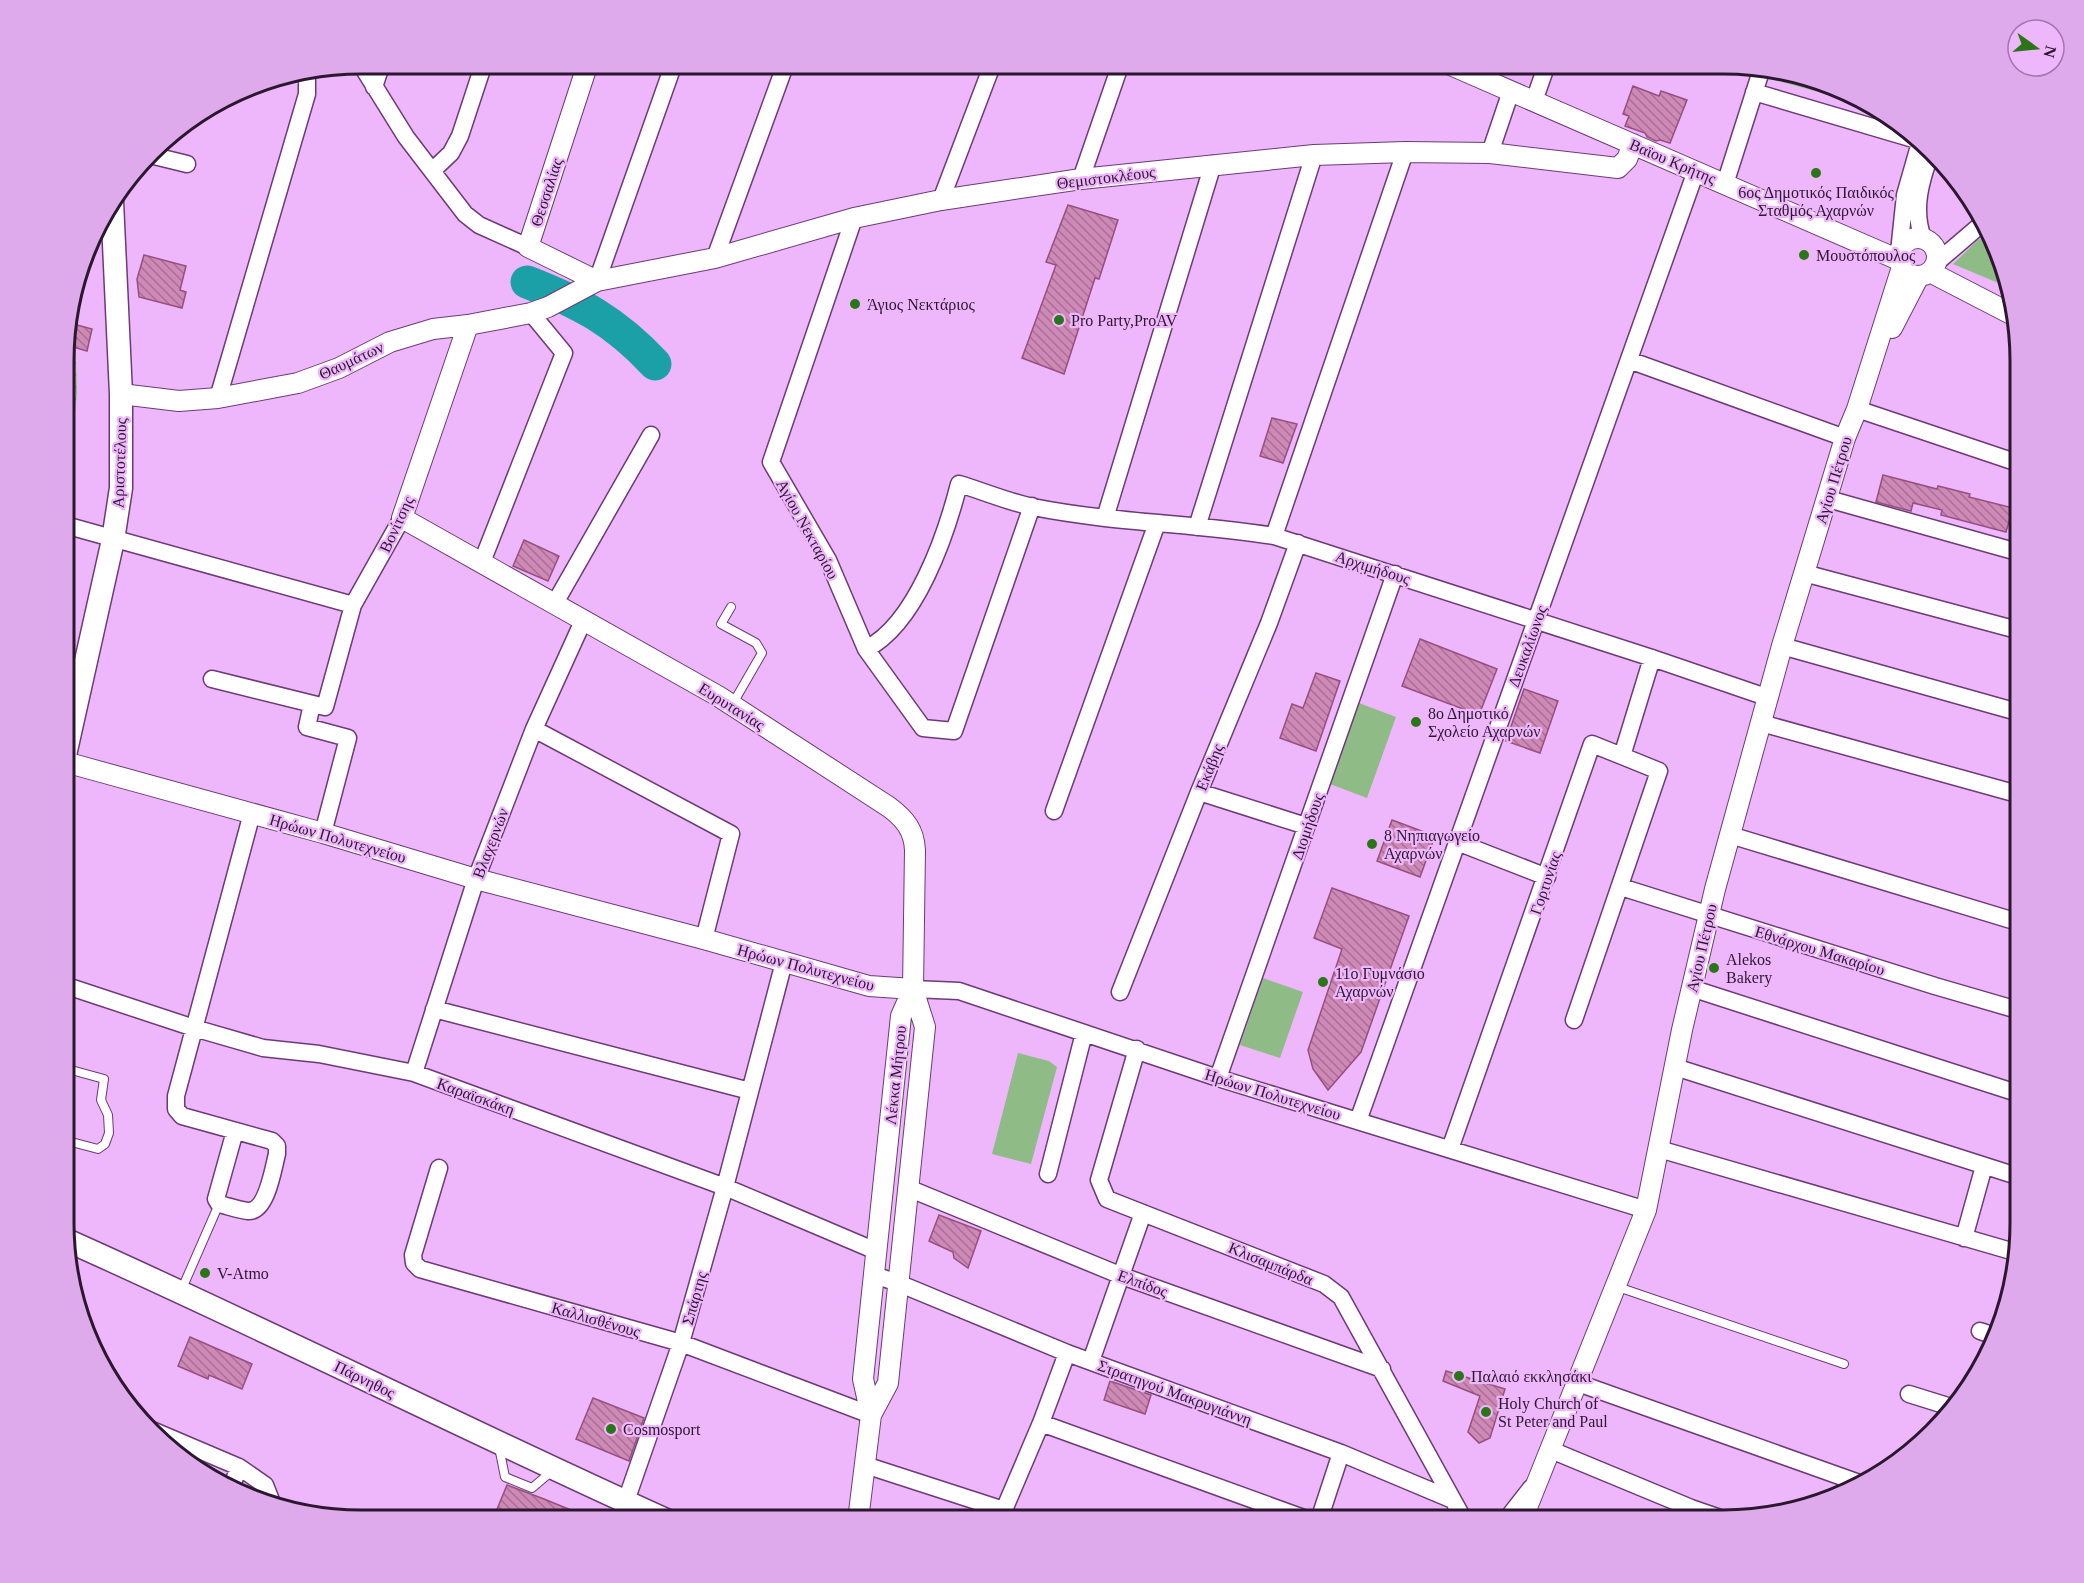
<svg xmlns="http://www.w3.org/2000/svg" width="2084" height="1583" font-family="'Times New Roman',serif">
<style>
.grass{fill:#8fbc86}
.park{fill:url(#park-dots)}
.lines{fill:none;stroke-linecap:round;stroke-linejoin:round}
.river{stroke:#1ca0a7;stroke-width:33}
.building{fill:url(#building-back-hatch);stroke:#95507f;stroke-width:1.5}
.service-casing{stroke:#6c3b76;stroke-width:10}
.minor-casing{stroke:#6c3b76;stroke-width:19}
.tertiary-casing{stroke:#6c3b76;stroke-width:22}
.secondary-casing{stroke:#6c3b76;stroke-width:25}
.service{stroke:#fff;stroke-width:8}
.minor{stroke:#fff;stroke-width:16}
.tertiary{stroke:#fff;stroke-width:20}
.secondary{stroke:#fff;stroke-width:22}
.poi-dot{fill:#2b7519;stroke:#efb7fb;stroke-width:2}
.labels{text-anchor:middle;stroke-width:4.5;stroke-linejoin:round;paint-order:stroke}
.street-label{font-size:16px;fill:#2c1730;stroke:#efb7fb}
.poi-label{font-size:16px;fill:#2c1730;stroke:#efb7fb;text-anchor:start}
.rim{fill:none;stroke:#2c1730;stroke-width:3}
</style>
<defs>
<pattern id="park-dots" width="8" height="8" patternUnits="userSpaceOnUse" patternTransform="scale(1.5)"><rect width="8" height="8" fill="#8fbc86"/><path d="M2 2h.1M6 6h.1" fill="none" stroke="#75986e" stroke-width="1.8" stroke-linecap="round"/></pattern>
<pattern id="building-back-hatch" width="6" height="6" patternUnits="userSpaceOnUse" patternTransform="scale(1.5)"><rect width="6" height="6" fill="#cf89b7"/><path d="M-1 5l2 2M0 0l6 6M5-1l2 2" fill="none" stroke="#a86f95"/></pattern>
</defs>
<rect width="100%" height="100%" fill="#efb7fb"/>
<path class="grass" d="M1777,72L1837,86L1870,106L1774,80Z
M1992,234L2006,275L2003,285L1953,264L1978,240Z
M1359,703L1396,717L1367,798L1330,784Z
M1263,978L1303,992L1280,1058L1240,1045Z
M1018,1053L1049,1061L1057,1067L1031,1164L992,1154Z"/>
<path class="park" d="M74,297L77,392L68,489L65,487L66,322Z"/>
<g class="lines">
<path class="river" d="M527,282C581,303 615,321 655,364"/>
</g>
<path class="building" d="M1633,86L1659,96L1661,91L1687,100L1670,143L1660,140L1656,141L1647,137L1645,133L1625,126L1629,116L1623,114Z
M1068,205L1118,220L1099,279L1095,278L1064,374L1022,358L1056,265L1046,262Z
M144,255L186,266L180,290L186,292L182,308L139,297L137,279Z
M66,322L92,329L87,351L66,345Z
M1272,418L1297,424L1283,463L1260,456Z
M1883,475L1937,489L1938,486L1970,494L1969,497L2013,508L2006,532L1941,515L1942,510L1913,503L1911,511L1876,502Z
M524,540L559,556L548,581L513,566Z
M1420,639L1497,669L1479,715L1402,686Z
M1316,673L1340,681L1316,751L1280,738L1292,704L1303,708Z
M1524,689L1558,701L1540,753L1506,741Z
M1392,820L1435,836L1420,877L1377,861Z
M1332,888L1409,916L1361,1052L1328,1090L1313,1069L1308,1050L1342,949L1314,938Z
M939,1215L981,1231L968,1268L954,1258L953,1252L929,1241Z
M190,1337L252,1364L242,1389L209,1375L208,1379L178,1366Z
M1446,1371L1505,1389L1490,1438L1479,1443L1468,1432L1480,1396L1443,1381Z
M1110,1381L1151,1395L1145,1414L1104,1400Z
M593,1398L644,1418L629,1461L576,1439Z
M507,1485L544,1499L593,1519H493Z"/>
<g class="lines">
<g class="service-casing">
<path id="service" d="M731,607L721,624L756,643L762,653L732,705
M64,1140L98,1149L105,1144L109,1133L108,1115L101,1100L104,1079L64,1068
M1615,1286L1844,1364
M181,1291L219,1204
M499,1447L505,1477L532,1488L552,1471"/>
</g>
<g class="minor-casing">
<path id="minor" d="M360,63L406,137L465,214L479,225L528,247
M374,87L382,63
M1754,92L1920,141
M1534,101L1547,64
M1490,153L1511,91
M150,155L187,164
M432,171L451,153L460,136L484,63
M1081,179L1121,63
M1725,184L1762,68
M941,200L993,63
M854,218L771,462L828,560L866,649L923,728L954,731L1032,506
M1923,238C1912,209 1921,180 1931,152
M1899,252L1905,195L1921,139
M715,258L786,63
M1936,263L1977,228L1986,224
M597,281L674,63
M1629,360L1845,438
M218,398L307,94V80L302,73
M1857,409L2021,464
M1828,499L2021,553
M1105,518L1213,164
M65,525L353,605
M1197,527L1314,155
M1274,536L1405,152
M482,562L564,353L531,313
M1804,573L2021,631
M555,603L651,435
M1782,646L2021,713
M866,649C916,624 946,535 959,484C983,491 1008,502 1033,507C1113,523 1194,523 1274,536L1652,658L1769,698
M212,679L325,707L353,605L402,518
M312,704L307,727L348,738L323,833
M1761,723L2021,795
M534,729L731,834L704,939
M1199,792L1306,826
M1054,811L1157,523
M1730,835L2021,923
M1457,842L1547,877
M1621,887L1935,986L2021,1011
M64,985L194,1028L263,1048L319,1054L414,1073L725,1187L876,1251
M1691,988L2020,1094
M913,989L959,991L1218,1078L1646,1210
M1120,992L1199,792L1269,623L1298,543
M434,1009L750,1091
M1574,1020L1659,771L1622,756
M1137,1049L1099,1180L1107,1199L1324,1284L1341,1297L1464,1520
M1675,1067L2020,1177
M414,1073L476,879L534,729L584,619
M1218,1078L1395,574
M1358,1121L1696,171
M235,1131L216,1199L219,1204C228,1206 238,1210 248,1211C267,1212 273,1169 277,1154V1146L272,1141L182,1116L176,1109V1096L252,813
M1450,1149L1592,744L1622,756L1652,658
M1659,1149L2018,1253
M439,1168L413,1255L414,1263L420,1269L681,1343L871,1415
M1048,1174L1084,1033
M908,1188L1122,1276L1382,1369
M1964,1238L1984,1166
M874,1275L898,1283L1067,1353L1341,1453L1453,1500
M1980,1331L1998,1337
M1091,1361L1143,1213
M1578,1383L1862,1484
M1909,1394L1954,1408
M1041,1423L1309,1520
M152,1430L239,1467L231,1488
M1545,1463L1551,1450L1691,1508L1726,1520
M865,1465L1004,1510
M239,1467L265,1485L272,1503
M626,1501L681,1343L725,1187L784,962
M1004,1510L1041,1423L1067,1353
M1319,1520L1341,1453
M1506,1520L1531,1488"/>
</g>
<g class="tertiary-casing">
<path id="tertiary" d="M588,63L528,247L597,281
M1446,63L1899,260
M1899 257a19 19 0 1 1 38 0a19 19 0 1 1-38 0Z
M1930,272L2017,317
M468,325L402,518L718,696L889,807C905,819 914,830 915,850L913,989L925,1027L888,1383L871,1415
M1892,328L1919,276
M121,394L179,401L218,398L298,383L339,368L390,342L433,329L468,325L531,313L548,307L597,281L715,258L854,218L941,200L1081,179L1314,155L1405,152L1490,153L1618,168L1627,159L1633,144
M65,762L323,833L476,879L704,939L869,986L913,989
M858,1520L871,1415L863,1379L901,1016L913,989
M1522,1520L1646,1210L1682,1030L1715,889L1782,646L1845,438L1857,409L1902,267"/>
</g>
<g class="secondary-casing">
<path id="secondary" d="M65,755L113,540L121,488V394L112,201
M64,1239C266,1329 464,1429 666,1520"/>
</g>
<use href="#service" class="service"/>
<use href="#minor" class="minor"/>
<use href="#tertiary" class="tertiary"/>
<use href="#secondary" class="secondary"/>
</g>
<g class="poi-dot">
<circle cx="1816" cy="173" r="6"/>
<circle cx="1804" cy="255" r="6"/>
<circle cx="855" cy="304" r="6"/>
<circle cx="1059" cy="320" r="6"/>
<circle cx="1416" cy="722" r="6"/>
<circle cx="1372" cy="844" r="6"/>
<circle cx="1714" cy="968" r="6"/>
<circle cx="1323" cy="982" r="6"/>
<circle cx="205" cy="1273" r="6"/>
<circle cx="1459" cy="1376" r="6"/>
<circle cx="1486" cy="1412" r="6"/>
<circle cx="611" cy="1429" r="6"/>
</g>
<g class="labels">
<g class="street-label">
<text transform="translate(1673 161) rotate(23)" y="6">Βαϊου Κρήτης</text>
<text transform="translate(1106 177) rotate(-7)" y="6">Θεμιστοκλέους</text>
<text transform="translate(546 192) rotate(-72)" y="6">Θεσσαλίας</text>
<text transform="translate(351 360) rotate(-25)" y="6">Θαυμάτων</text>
<text transform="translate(119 463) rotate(-88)" y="6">Αριστοτέλους</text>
<text transform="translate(1833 480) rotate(-73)" y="6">Αγίου Πέτρου</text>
<text transform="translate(396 524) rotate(-65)" y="6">Βονίτσης</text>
<text transform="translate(808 529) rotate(61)" y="6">Αγίου Νεκταρίου</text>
<text transform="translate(1373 567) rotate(18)" y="6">Αρχιμήδους</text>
<text transform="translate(1527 646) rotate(-70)" y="6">Δευκαλίωνος</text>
<text transform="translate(732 706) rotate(32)" y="6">Ευρυτανίας</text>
<text transform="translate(1209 767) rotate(-68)" y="6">Εκάβης</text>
<text transform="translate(1307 826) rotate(-71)" y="6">Διομήδους</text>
<text transform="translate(338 838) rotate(16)" y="6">Ηρώων Πολυτεχνείου</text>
<text transform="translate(490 843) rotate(-69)" y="6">Βλαχερνών</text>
<text transform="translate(1545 883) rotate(-71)" y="6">Γορτυνίας</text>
<text transform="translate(1701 948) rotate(-77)" y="6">Αγίου Πέτρου</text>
<text transform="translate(1820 950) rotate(17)" y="6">Εθνάρχου Μακαρίου</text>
<text transform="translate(806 967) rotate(15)" y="6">Ηρώων Πολυτεχνείου</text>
<text transform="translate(895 1075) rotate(-84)" y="6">Λέκκα Μήτρου</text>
<text transform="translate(1273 1094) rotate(17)" y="6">Ηρώων Πολυτεχνείου</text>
<text transform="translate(476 1096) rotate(20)" y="6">Καραϊσκάκη</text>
<text transform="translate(1271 1263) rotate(22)" y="6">Κλισαμπάρδα</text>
<text transform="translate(1143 1283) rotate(20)" y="6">Ελπίδος</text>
<text transform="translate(694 1298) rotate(-74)" y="6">Σπάρτης</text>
<text transform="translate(596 1319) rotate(16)" y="6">Καλλισθένους</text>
<text transform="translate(365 1379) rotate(26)" y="6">Πάρνηθος</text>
<text transform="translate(1175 1392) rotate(20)" y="6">Στρατηγού Μακρυγιάννη</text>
</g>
<g class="poi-label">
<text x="1816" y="198" text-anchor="middle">6ος Δημοτικός Παιδικός<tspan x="1816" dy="18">Σταθμός Αχαρνών</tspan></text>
<text x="1816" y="261">Μουστόπουλος</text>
<text x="867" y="310">Άγιος Νεκτάριος</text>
<text x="1071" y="326">Pro Party,ProAV</text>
<text x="1428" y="719">8ο Δημοτικό<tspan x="1428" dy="18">Σχολείο Αχαρνών</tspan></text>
<text x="1384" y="841">8 Νηπιαγωγείο<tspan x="1384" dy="18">Αχαρνών</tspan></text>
<text x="1726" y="965">Alekos<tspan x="1726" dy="18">Bakery</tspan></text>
<text x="1335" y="979">11ο Γυμνάσιο<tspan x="1335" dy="18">Αχαρνών</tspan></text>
<text x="217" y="1279">V-Atmo</text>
<text x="1471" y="1382">Παλαιό εκκλησάκι</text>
<text x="1498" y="1409">Holy Church of<tspan x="1498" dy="18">St Peter and Paul</tspan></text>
<text x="623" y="1435">Cosmosport</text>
</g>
</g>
<path d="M0 0H2084V1583H0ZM361 74H1723A287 287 0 0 1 2010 361V1223A287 287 0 0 1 1723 1510H361A287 287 0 0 1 74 1223V361A287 287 0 0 1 361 74Z" fill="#dfaaeb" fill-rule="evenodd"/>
<path class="rim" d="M361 74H1723A287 287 0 0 1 2010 361V1223A287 287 0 0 1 1723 1510H361A287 287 0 0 1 74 1223V361A287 287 0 0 1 361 74Z"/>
<g transform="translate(2036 48) rotate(105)"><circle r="28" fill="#efb7fb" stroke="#a177aa" stroke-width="1.5"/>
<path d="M0-4.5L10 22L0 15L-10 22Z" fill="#2b7519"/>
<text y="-9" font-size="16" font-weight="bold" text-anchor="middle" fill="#2c1730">N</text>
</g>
</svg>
